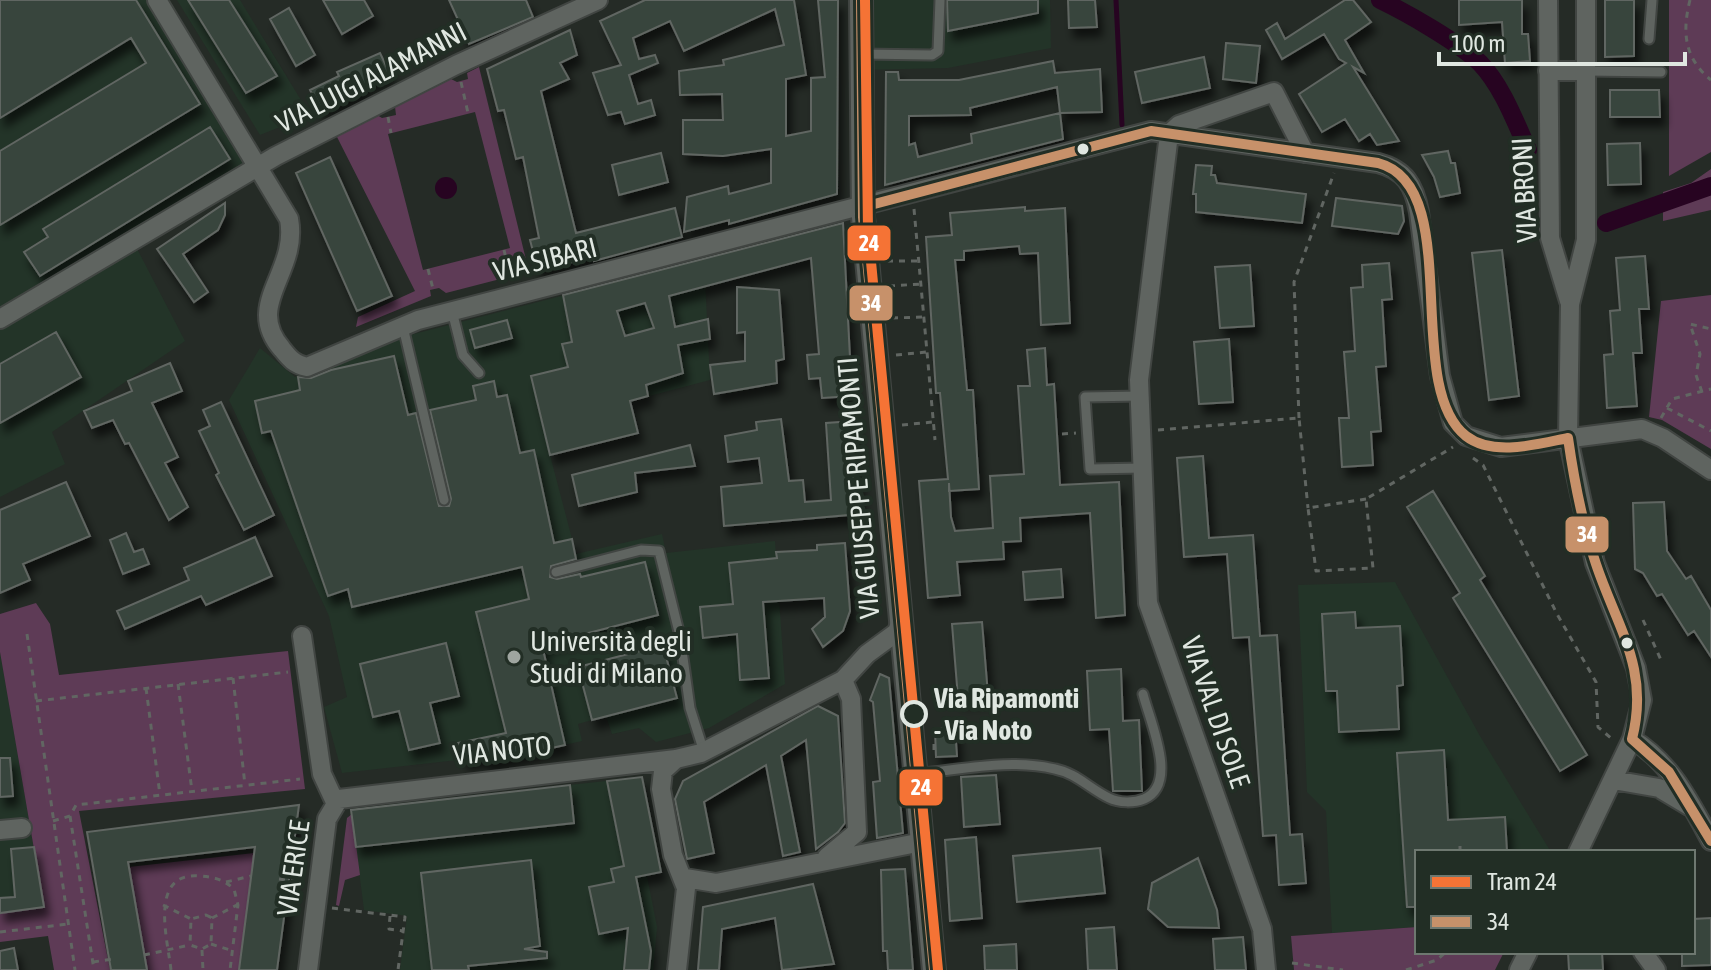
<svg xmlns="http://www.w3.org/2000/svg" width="1711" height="970" font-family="'Asap Condensed',sans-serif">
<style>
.built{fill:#233428}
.green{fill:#5e3b56;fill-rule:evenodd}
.water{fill:#270421}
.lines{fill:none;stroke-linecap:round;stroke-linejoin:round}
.stream{stroke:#270421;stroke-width:5}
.canal{stroke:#270421;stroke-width:18}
.building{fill:#38453c;stroke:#616662;stroke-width:2;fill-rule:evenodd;filter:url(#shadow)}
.service-casing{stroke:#414542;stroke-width:13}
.minor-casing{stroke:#414542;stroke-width:22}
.tertiary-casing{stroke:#414542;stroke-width:26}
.path{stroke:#616662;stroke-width:3;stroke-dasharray:6 6;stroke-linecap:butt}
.service{stroke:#5f6460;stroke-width:9}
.minor{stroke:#5f6460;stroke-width:18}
.tertiary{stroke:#5f6460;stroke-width:22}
.bus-1-casing{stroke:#222e25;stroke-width:16}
.bus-1{stroke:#c7916a;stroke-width:10}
.tram-1-casing{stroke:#222e25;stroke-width:16}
.tram-1{stroke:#f57335;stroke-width:10}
.bus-dot{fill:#e0e7e1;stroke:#222e25;stroke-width:3}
.poi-dot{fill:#9fa5a0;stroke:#222e25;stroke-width:3}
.stop-dot{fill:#222e25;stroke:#e0e7e1;stroke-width:4}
.labels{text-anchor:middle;stroke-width:8;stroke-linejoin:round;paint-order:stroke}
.street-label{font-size:28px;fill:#e0e7e1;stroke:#222e25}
.poi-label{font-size:28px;fill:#e0e7e1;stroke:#222e25;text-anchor:start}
.stop-label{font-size:28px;font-weight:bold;fill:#e0e7e1;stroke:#222e25;text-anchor:start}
.line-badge{stroke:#222e25;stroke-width:3}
.badge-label{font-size:22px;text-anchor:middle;font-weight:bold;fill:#fff}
</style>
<defs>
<filter id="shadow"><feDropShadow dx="5" dy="9" stdDeviation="4" flood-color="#0009"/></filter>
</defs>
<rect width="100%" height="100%" fill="#252b26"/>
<path class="built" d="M0,0H156L257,166L133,241L185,341L52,432L65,464L0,497Z
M177,0H240L310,115L260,135Z
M861,0H1050L1051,48L948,68L861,70Z
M704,259L710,380L630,401L638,433L550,455L576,554L662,534L666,553L775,541L785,684L709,728L656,742L639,728L612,734L606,716L578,724L582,741L486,763L484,757L342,773L324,707L347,697L329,616L229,400L260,348L295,377L414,334Z
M1395,582L1480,736L1551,852H1417V927L1332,933L1326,811L1307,792L1298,585Z
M0,652L44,907L0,913Z
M642,777L661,872L647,876L657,927L653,970H400L407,916L364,910L351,809Z"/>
<path class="green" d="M1669,0H1711V152L1669,176Z
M479,67L529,272H507L508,277L446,293L439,288L430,290L431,296L356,327L358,317L415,291L336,135L377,115L382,118L396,115L395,107L451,79L457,82L468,79L467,73ZM475,112L510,248L423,270L388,134Z
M1711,169V210L1663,221V192L1691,183Z
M1711,295V449L1662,420L1649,417L1661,301Z
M36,603L50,624L59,675L288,651L305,789L79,811L110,970H54L48,936L0,942V913L44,907L0,652V614Z
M352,814L360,875L345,880L339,906L336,905L347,818Z
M254,853L239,970H147L129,867Z
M1417,927V952H1504L1495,970H1294L1291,936Z"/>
<path class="water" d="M435 188a11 11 0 1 1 22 0a11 11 0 1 1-22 0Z"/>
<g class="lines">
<path class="stream" d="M1116,0L1122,125"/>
<path class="canal" d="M1380,0C1407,13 1458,42 1480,63C1502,86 1515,121 1528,150
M1606,223L1711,186"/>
</g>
<path class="building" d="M0,0H136L200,104L0,225V151L146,63L131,38L0,118Z
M188,0H229L277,76L246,93Z
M323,0H364L373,16L342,34Z
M449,0H526L533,17L469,44Z
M645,0H794L806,75L786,79V136L811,131V78L825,77L818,0H838L837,194L729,224V220L684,232L687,197L728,186L729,194L771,183V149L723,156L683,154V120H723L722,94L680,95L679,71L724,65L723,60L784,45L775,9L684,51L670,21L633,38L639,59L655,55L658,63L629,75L638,104L651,100L655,115L625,124L621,112L608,115L593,73L621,65L600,21Z
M947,0H1038V13L948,31Z
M1068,0H1095L1097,27L1069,28Z
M1345,0H1353L1371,22L1345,40L1364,73L1353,67L1399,141L1377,145L1370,134L1359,141L1345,119L1322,132L1299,94L1346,63L1339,59L1324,34L1282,59L1266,30L1277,23L1285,39Z
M1459,0H1522V34H1528L1530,61L1505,63L1502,22L1459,25Z
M1605,0H1634V56L1605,57Z
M289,8L315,55L296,66L270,19Z
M570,30L577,55L560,63L569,79L541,91L576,233L675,208L682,237L594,261L593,257L538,270L530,240L539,238L523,157L516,159L504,110L498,111L487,69Z
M1226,43L1260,46L1256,83L1223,79Z
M380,53L390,74L362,86L364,91L320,110L310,90L339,76L337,72Z
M1204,57L1210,88L1142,103L1135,72Z
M1053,61L1055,73L1100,69L1102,112L1060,113L1063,139L885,185L886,72H898L899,80H959ZM1057,87L1060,113L971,134L972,143L918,157L915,143L909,145V116L971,115L970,108Z
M1610,90H1659L1660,117H1610Z
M210,127L230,159L40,276L24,252L48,237L43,229Z
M1640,143L1641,184L1608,185L1607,144Z
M1448,151L1451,163H1455L1460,193L1440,197L1434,177L1422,155Z
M661,153L668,182L619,195L612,165Z
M330,157L392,296L357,311L296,173Z
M1196,165L1212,166L1211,175H1215L1217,183L1306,194L1302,223L1196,212V194H1193Z
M1336,198L1402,206L1404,221L1398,234L1332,226Z
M225,203V215L218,230L183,254L208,292L194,302L157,249Z
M1025,207V211L1065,208L1070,323L1041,325L1038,253L1020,254L1019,246L964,251V260H955L967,390H973L979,489L949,491V483L951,517L955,531L993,528L990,476L1024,474L1018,386H1030L1027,350L1045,348L1047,385L1054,384L1060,485L1119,482L1125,615L1096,618L1090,513L1020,518L1021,541L1003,542L1004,559L957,562L960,595L928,598L919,481L948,479L940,393H936L926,237L952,235L950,213Z
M843,223L852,396L822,398L820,378L809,379L807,355L819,354L811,258L669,296L675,327L708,319L710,339L678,345L683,373L646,385L648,396L630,401L638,433L550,455L531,376L568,367L562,344L572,342L563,295ZM645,303L654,328L625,336L617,311Z
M1502,250L1519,396L1489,400L1472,253Z
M1645,256L1649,309H1639L1642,353H1633L1637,406L1607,408L1604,355L1613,354L1610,311L1620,310L1616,258Z
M1389,263L1392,299L1382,300L1386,366L1376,367L1381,431L1371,432L1373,465L1342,467L1339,418H1349L1344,352L1355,351L1351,288L1363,287L1362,265Z
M1250,265L1254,326L1220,328L1215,267Z
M737,287L779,290L784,359L776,361L777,383L714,394L710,365L745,361V332L737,333Z
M507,320L512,338L475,348L470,330Z
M56,332L81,377L0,423V364Z
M1229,339L1233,402L1199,404L1194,342Z
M394,356L408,415L416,413L439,506H449L451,499L430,410L476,400L473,386L494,381L497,397L507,395L520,453L534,450L554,543L572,539L576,559L551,566L550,577L557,579L580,574L581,577L645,562L658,615L542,645L565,745L486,763L484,757L464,761L458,743L506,733L476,612L529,599L522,567L352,607L348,589L328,596L271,431L262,433L255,401L300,390L298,377L311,378L331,370Z
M170,363L182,391L152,403L178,457L165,463L188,507L169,520L129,443L125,444L113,420L92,428L84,411L132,391L128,381Z
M221,402L274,515L244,530L216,475L219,473L199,431L210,426L203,410Z
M781,419L789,481L803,480L805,502L831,500L826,423L854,421L860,514L724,526L721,487L762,483L759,458L728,462L725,436L757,430L756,422Z
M690,445L695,466L635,473L637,492L579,506L572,475Z
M1203,456L1209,538L1253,535L1260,636L1277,635L1290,835L1302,834L1306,883L1279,885L1276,835L1263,836L1249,637L1233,638L1227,554L1184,557L1177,458Z
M66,482L90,536L23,564L30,580L0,593V510Z
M1433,491L1485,576L1480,580L1587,755L1560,771L1453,598L1460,593L1407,507Z
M1664,502L1667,551L1686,579L1691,576L1711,610V657L1694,631L1688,635L1662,594L1657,596L1643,573L1635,569L1633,503Z
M126,533L134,552L143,549L149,564L123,574L110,540Z
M255,537L272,576L206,605L201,596L125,629L117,611L189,580L184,568Z
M845,543L850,611L843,631L823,647L812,629L825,617L824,598L763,602L769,678L740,680L737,634L703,638L700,607L733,604L729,563L777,558L776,552L817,550V545Z
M1061,569L1063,597L1025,600L1023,572Z
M1355,612L1356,628L1400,626L1403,685L1397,686L1399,729L1339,732L1337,691H1326L1322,614Z
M982,622L988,695L958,698L952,624Z
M446,643L459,696L430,703L440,743L409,750L399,711L373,717L360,664Z
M663,645L677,698L592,720L578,667Z
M1121,669L1123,721L1139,720L1142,791H1113L1109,729L1090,730L1087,671Z
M880,674L889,678L903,833L877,838L873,782L880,781L873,702L870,700Z
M818,706L838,716L845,823L838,832L816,849L806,740L781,756L800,852L783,856L766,765L704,802L714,853L687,859L675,799L683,781Z
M955,727L957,756L936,757L935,729Z
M1444,750L1448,820L1505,817L1507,852H1417V907H1407L1397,753Z
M0,758H10L13,796L0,797Z
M996,775L1000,824L964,827L961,777Z
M642,777L661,872L636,877L651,951L649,970H624L628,928L599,934L589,887L614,882L611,869L624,866L607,781Z
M570,785L574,823L356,847L351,810Z
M299,805L277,970H239L255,847L128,862L147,970H111L87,832Z
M976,837L982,918L950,921L945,840Z
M34,847L44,907L0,913V898L15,897L11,849Z
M1100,848L1105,893L1017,902L1013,856Z
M1198,858L1217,910L1219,928L1168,927L1148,909L1152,883Z
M531,860L540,946L524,949L547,952V958L468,966L469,970H432L421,873Z
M905,869L913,970H888L887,951H883L881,870Z
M813,884L834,964L782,970L775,918L722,929L719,970H698L703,907Z
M1711,918V965L1682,966V952H1693V919Z
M1114,927L1117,970H1088L1086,929Z
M1243,937L1246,970H1215L1213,939Z
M1016,944L1017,970H985L984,946Z
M14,948L18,970H0V951Z
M1568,952H1602L1603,970H1569Z"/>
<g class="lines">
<g class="service-casing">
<path id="service" d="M1649,39L1652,0
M861,54L932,55L938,51L940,0
M1587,71L1661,72
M452,311L463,355L479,373
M403,327L444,500
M1141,396L1085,397L1090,469L1143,468
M556,572L641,550L659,551L680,636L690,708L704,752
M915,774C962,770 1008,758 1055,769C1076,773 1090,789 1109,798C1119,803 1134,803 1144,799C1179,784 1150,722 1143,694"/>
</g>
<g class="minor-casing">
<path id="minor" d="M157,0L289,219C299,273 243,304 282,349C290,359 294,364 307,367L418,320L1151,131L1378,163C1405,170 1414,185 1419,212L1440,376L1453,423L1466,436L1501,447L1642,429L1663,438L1711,470
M1548,0L1550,238L1569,301
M1548,71H1587
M1169,134L1139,380L1148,603L1262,929L1266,970
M1169,134L1179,125L1274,92L1305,153
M0,319L276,156L456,65L598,0
M302,636L322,774L335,802
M1632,739C1671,763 1690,802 1711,841
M676,759L663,771L661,789L673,855L686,888L677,970
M1613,780L1659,788L1689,806
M0,830L22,828
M1578,852L1632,739L1642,700L1636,668L1595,563L1568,438L1570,304L1586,240V0
M827,857L857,832L851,699L843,680
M685,878L716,883L922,842
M1643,952L1656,970
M308,970L327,819L339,799L676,759L701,753L843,680L867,654L897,632L900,623
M1519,970L1528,952"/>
</g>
<g class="tertiary-casing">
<path id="tertiary" d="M861,0L863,217L934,970"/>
</g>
<path class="path" d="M1690,0C1682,32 1684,58 1711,80
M461,82L468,113
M388,117L391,133
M914,209L935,440
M504,250L511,280
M887,261H918
M428,269L433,289
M889,286L921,284
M892,318L924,317
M896,355L927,352
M1702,392L1696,375L1700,354L1690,324L1711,329
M1667,408L1711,431
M1299,418L1294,282L1334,173
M1661,418L1672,399L1711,389
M902,425L933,422
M1158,430L1299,418L1308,508
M1062,434L1076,433
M1473,458L1483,465L1557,614L1596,682L1598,727L1612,739
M1366,499L1308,508L1316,571L1373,568L1366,499L1453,447
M871,549L875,604
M1643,620L1661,660
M27,634L75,970
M233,678L245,785
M178,684L192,791
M146,688L160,795
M36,701L288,672
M934,744V753
M70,816L94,970
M53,821L70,816L76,805L300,779
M1460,846V852
M279,879L301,882
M226,882L251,876
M163,905L191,919
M332,908L405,917L398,970
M206,915L212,918L211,944L202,949L190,945L191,919Z
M390,916L389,929L403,931
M212,918L237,905
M0,932L68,924
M211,944L230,950
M202,950L203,970
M144,955L190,945
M93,962L113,959
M1292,963L1343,970
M171,970C168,941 148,872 199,876C213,877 223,879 234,889L238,905L230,970
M1406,970L1437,960L1446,952"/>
<use href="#service" class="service"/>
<use href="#minor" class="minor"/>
<use href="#tertiary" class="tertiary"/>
<g class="bus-1-casing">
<path id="bus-1" d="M861,0L863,217L934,970
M863,207L1151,131L1378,163C1466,186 1401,385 1466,436C1493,457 1538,444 1568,438C1574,480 1582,523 1596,564C1617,627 1650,669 1632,739L1669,772L1711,841"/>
</g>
<use href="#bus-1" class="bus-1"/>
<g class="tram-1-casing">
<path id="tram-1" d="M865,0L868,230L938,970"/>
</g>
<use href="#tram-1" class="tram-1"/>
</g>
<g class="bus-dot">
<circle cx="1083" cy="149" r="7"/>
<circle cx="1627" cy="643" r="7"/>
</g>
<circle class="poi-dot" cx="514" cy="657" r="8"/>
<circle class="stop-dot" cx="914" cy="714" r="12"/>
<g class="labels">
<g class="street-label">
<text transform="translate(371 77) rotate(-27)" y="10">VIA LUIGI ALAMANNI</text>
<text transform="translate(1524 190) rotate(-93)" y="10">VIA BRONI</text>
<text transform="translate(545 259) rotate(-14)" y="10">VIA SIBARI</text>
<text transform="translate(858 488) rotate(-95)" y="10">VIA GIUSEPPE RIPAMONTI</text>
<text transform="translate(1216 712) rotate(71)" y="10">VIA VAL DI SOLE</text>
<text transform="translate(502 750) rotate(-6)" y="10">VIA NOTO</text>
<text transform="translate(293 868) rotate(-82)" y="10">VIA ERICE</text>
</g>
<g class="poi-label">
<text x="530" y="651">Università degli<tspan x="530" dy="32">Studi di Milano</tspan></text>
</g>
<g class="stop-label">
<text x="934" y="708">Via Ripamonti<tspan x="934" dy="32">- Via Noto</tspan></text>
</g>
</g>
<g class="line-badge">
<rect x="846" y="224" width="46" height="38" rx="8" fill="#f57335"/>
<rect x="848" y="284" width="46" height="38" rx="8" fill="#c7916a"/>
<rect x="1564" y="515" width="46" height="39" rx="8" fill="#c7916a"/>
<rect x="898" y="768" width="46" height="39" rx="8" fill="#f57335"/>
</g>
<g class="badge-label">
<text x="869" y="251">24</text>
<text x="871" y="311">34</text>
<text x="1587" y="542">34</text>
<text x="921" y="795">24</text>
</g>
<rect x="1415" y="850" width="280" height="104" fill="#222e25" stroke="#6e7870" stroke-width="2"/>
<rect x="1431" y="876" width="40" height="12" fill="#f57335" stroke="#6e7870" stroke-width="2"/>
<text x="1487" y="890" font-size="24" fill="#e0e7e1">Tram 24</text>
<rect x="1431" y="916" width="40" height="12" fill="#c7916a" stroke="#6e7870" stroke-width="2"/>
<text x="1487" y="930" font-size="24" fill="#e0e7e1">34</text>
<path d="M1439 52v12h246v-12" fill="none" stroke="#e0e7e1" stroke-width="4"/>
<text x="1451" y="52" font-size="24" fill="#e0e7e1" stroke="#222e25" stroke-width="6" paint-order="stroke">100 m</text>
</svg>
